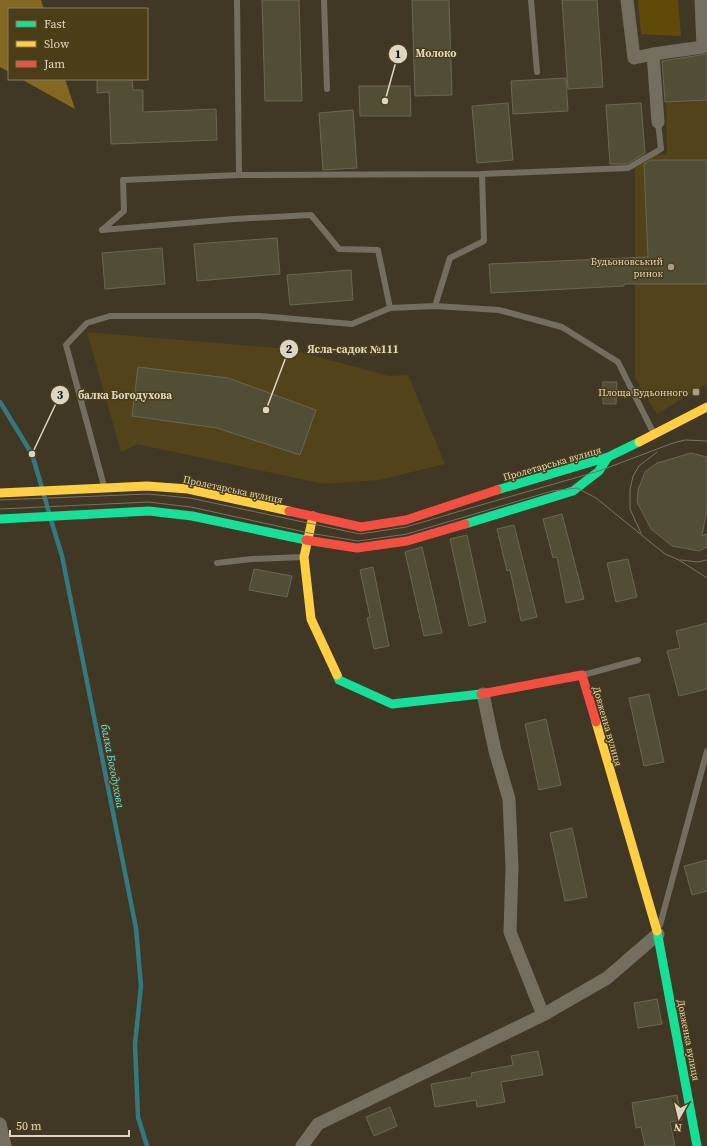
<svg xmlns="http://www.w3.org/2000/svg" width="707" height="1146" font-family="'Source Serif 4',serif">
<style>
.built{fill:#53431a}
.green{fill:#604a0a}
.forest{fill:#826822}
.lines{fill:none;stroke-linecap:round;stroke-linejoin:round}
.stream{stroke:#347880;stroke-width:4.5}
.building{fill:#524e36;stroke:#696655}
.lane{stroke:#746e60;stroke-width:6}
.street{stroke:#746e60;stroke-width:13}
.fast{stroke:#16e098;stroke-width:9}
.slow{stroke:#ffcf43;stroke-width:9}
.jam{stroke:#f24e42;stroke-width:9}
.tram{stroke:#767265;stroke-width:1}
.poi-dot{fill:#a79e8b;stroke:#4c3d19;stroke-width:1.5}
.labels{text-anchor:middle;stroke-width:3;stroke-linejoin:round;paint-order:stroke}
.poi-label{font-size:10px;fill:#ded5c2;stroke:#4c3d19;text-anchor:end}
.street-label{font-size:10px;fill:#ded5c2;stroke:#4c3d19}
.water-label{font-size:11px;font-style:italic;fill:#5aeafd;stroke:#4c3d19}
.leader{fill:none;stroke:#ded5c2;stroke-width:1.5}
.callout-dot{fill:#ded5c2;stroke:#4c3d19;stroke-width:1.5}
.mark-label{font-size:12px;text-anchor:middle;font-weight:bold;fill:#111}
.callout-label{font-size:11px;text-anchor:middle;font-weight:bold;fill:#ded5c2;stroke:#4c3d19;stroke-width:3;stroke-linejoin:round;paint-order:stroke}
</style>
<rect width="100%" height="100%" fill="#403825"/>
<path class="built" d="M707,83V384L657,414L635,378V155L667,154L666,85Z
M87,332L289,349L389,376L408,375L445,464L379,480L324,484L137,444L121,452Z"/>
<path class="green" d="M638,0H678L681,36L641,34Z"/>
<path class="forest" d="M0,0H41L44,9H9V72L0,67Z
M21,79H65L75,109Z"/>
<g class="lines">
<path class="stream" d="M0,402L32,454L42,488
M44,495L49,513
M51,520L62,556L136,928L141,986L135,1044L138,1117L147,1146"/>
</g>
<path class="building" d="M262,0H299L302,101H265Z
M412,0H449L452,95L415,96Z
M562,0H597L603,87L568,89Z
M707,54V100L665,102L662,61Z
M566,78L568,111L513,114L511,81Z
M97,79H132L133,90H143V112L216,109L217,140L111,144L109,92L97,93Z
M359,86H410L411,116H360Z
M508,103L513,160L477,163L472,106Z
M641,103L645,153L627,164H610L606,105Z
M353,110L357,168L323,170L319,113Z
M651,160H707V284H624V286L491,293L489,264L648,257L644,164Z
M277,238L280,274L197,281L194,244Z
M162,248L165,284L105,289L102,253Z
M351,270L353,300L290,305L287,275Z
M138,367L228,378L316,410L300,455L217,428L132,416Z
M603,382H617L616,404H603Z
M691,453L707,457V509L702,536L707,534V547L699,551L672,546L651,529L637,502L638,490L645,472L657,463Z
M562,514L584,599L566,603L557,557L553,558L543,519Z
M514,525L537,617L521,621L510,570L507,571L497,529Z
M467,535L486,622L469,626L450,539Z
M422,547L442,633L424,636L405,552Z
M628,559L637,597L616,602L607,563Z
M373,567L389,646L374,649L367,618L370,617L360,570Z
M254,569L292,576L287,597L249,590Z
M707,623V689L679,696L667,651L680,648L676,631Z
M649,694L664,762L644,766L629,698Z
M546,719L561,785L539,790L525,724Z
M572,828L587,897L565,901L550,833Z
M707,860V891L692,895L684,866Z
M657,999L662,1024L638,1028L634,1003Z
M538,1051L543,1075L501,1082L505,1102L477,1107L476,1100L435,1107L431,1084L472,1077L471,1073L513,1065L511,1056Z
M677,1095L682,1120L670,1122L675,1146H645L641,1127L636,1128L632,1103Z
M390,1107L397,1126L374,1136L366,1117Z"/>
<g class="lines">
<path class="lane" d="M237,0L239,175
M324,0L327,89
M531,0L537,72
M482,174L628,168L661,149L658,122
M102,230L234,219L311,215L339,249L378,250L390,308L435,306L499,310L562,327L618,362L653,432
M102,230L124,211L123,180L239,175L482,174L484,241L450,258L435,306
M104,486L66,345L87,323L110,316H260L352,324L390,308
M217,563L252,559L303,557
M583,675L638,660
M660,925L707,751"/>
<path class="street" d="M627,0L634,58L653,54
M658,122L653,54L703,47L701,0
M483,694L495,751L509,799L512,867L510,932L543,1015
M0,1124L5,1146
M302,1146L318,1124L543,1015L607,978L658,934"/>
<path class="fast" d="M497,490L608,457L639,442
M0,519L149,511L192,516L306,540
M465,524L573,491L599,471L608,457
M337,675L339,680L392,704L481,694
M657,931L697,1146"/>
<path class="slow" d="M639,442L707,407
M0,493L147,486L188,489L289,511
M313,516L304,557L311,619L337,675
M596,722L657,931"/>
<path class="jam" d="M289,511L361,527L406,520L497,490
M306,540L357,548L407,541L465,524
M481,694L582,675L596,722"/>
<path class="tram" d="M0,500L148,494L190,498L360,534L406,527L474,507L599,471L673,443L685,440L707,441
M0,509L148,502L191,507L309,533L358,541L407,534L552,491L577,488L596,498L665,554L679,560L707,578
M641,533L630,509V490L633,476L639,466L657,452
M681,560L698,562L707,560"/>
</g>
<g class="poi-dot">
<circle cx="671" cy="267" r="4"/>
<rect x="692" y="388" width="8" height="8" rx="2"/>
</g>
<g class="labels">
<g class="poi-label">
<text x="663" y="265">Будьоновський<tspan x="663" dy="12">ринок</tspan></text>
<text x="688" y="396">Площа Будьонного</text>
</g>
<g class="street-label">
<text transform="translate(552 463) rotate(-16)" y="4">Пролетарська вулиця</text>
<text transform="translate(233 489) rotate(12)" y="4">Пролетарська вулиця</text>
<text transform="translate(608 726) rotate(74)" y="4">Довженка вулиця</text>
<text transform="translate(689 1040) rotate(79)" y="4">Довженка вулиця</text>
</g>
<g class="water-label">
<text transform="translate(113 766) rotate(79)" y="4">балка Богодухова</text>
</g>
</g>
<path class="leader" d="M385 101L398 54M266 410L289 349M32 454L60 395"/>
<g class="callout-dot">
<circle cx="385" cy="101" r="4"/>
<circle cx="266" cy="410" r="4"/>
<circle cx="32" cy="454" r="4"/>
<circle cx="398" cy="54" r="10"/>
<circle cx="289" cy="349" r="10"/>
<circle cx="60" cy="395" r="10"/>
</g>
<g class="mark-label">
<text x="398" y="58">1</text>
<text x="289" y="353">2</text>
<text x="60" y="399">3</text>
</g>
<g class="callout-label">
<text x="436" y="57">Молоко</text>
<text x="353" y="353">Ясла-садок №111</text>
<text x="125" y="399">балка Богодухова</text>
</g>
<rect x="8" y="8" width="140" height="72" fill="#4c3d19" stroke="#867a5d"/>
<rect x="16" y="21" width="20" height="6" fill="#16e098" stroke="#867a5d"/>
<text x="44" y="28" font-size="12" fill="#ded5c2">Fast</text>
<rect x="16" y="41" width="20" height="6" fill="#ffcf43" stroke="#867a5d"/>
<text x="44" y="48" font-size="12" fill="#ded5c2">Slow</text>
<rect x="16" y="61" width="20" height="6" fill="#f24e42" stroke="#867a5d"/>
<text x="44" y="68" font-size="12" fill="#ded5c2">Jam</text>
<g transform="translate(679 1118) rotate(188)" stroke="#4c3d19" stroke-width="3" paint-order="stroke">
<path d="M0-3L7 15L0 10L-7 15Z" fill="#ded5c2"/>
<text y="-6" font-size="11" font-weight="bold" text-anchor="middle" fill="#ded5c2">N</text>
</g>
<path d="M10 1130v6h119v-6" fill="none" stroke="#ded5c2" stroke-width="2"/>
<text x="16" y="1130" font-size="12" fill="#ded5c2" stroke="#4c3d19" stroke-width="3" paint-order="stroke">50 m</text>
</svg>
